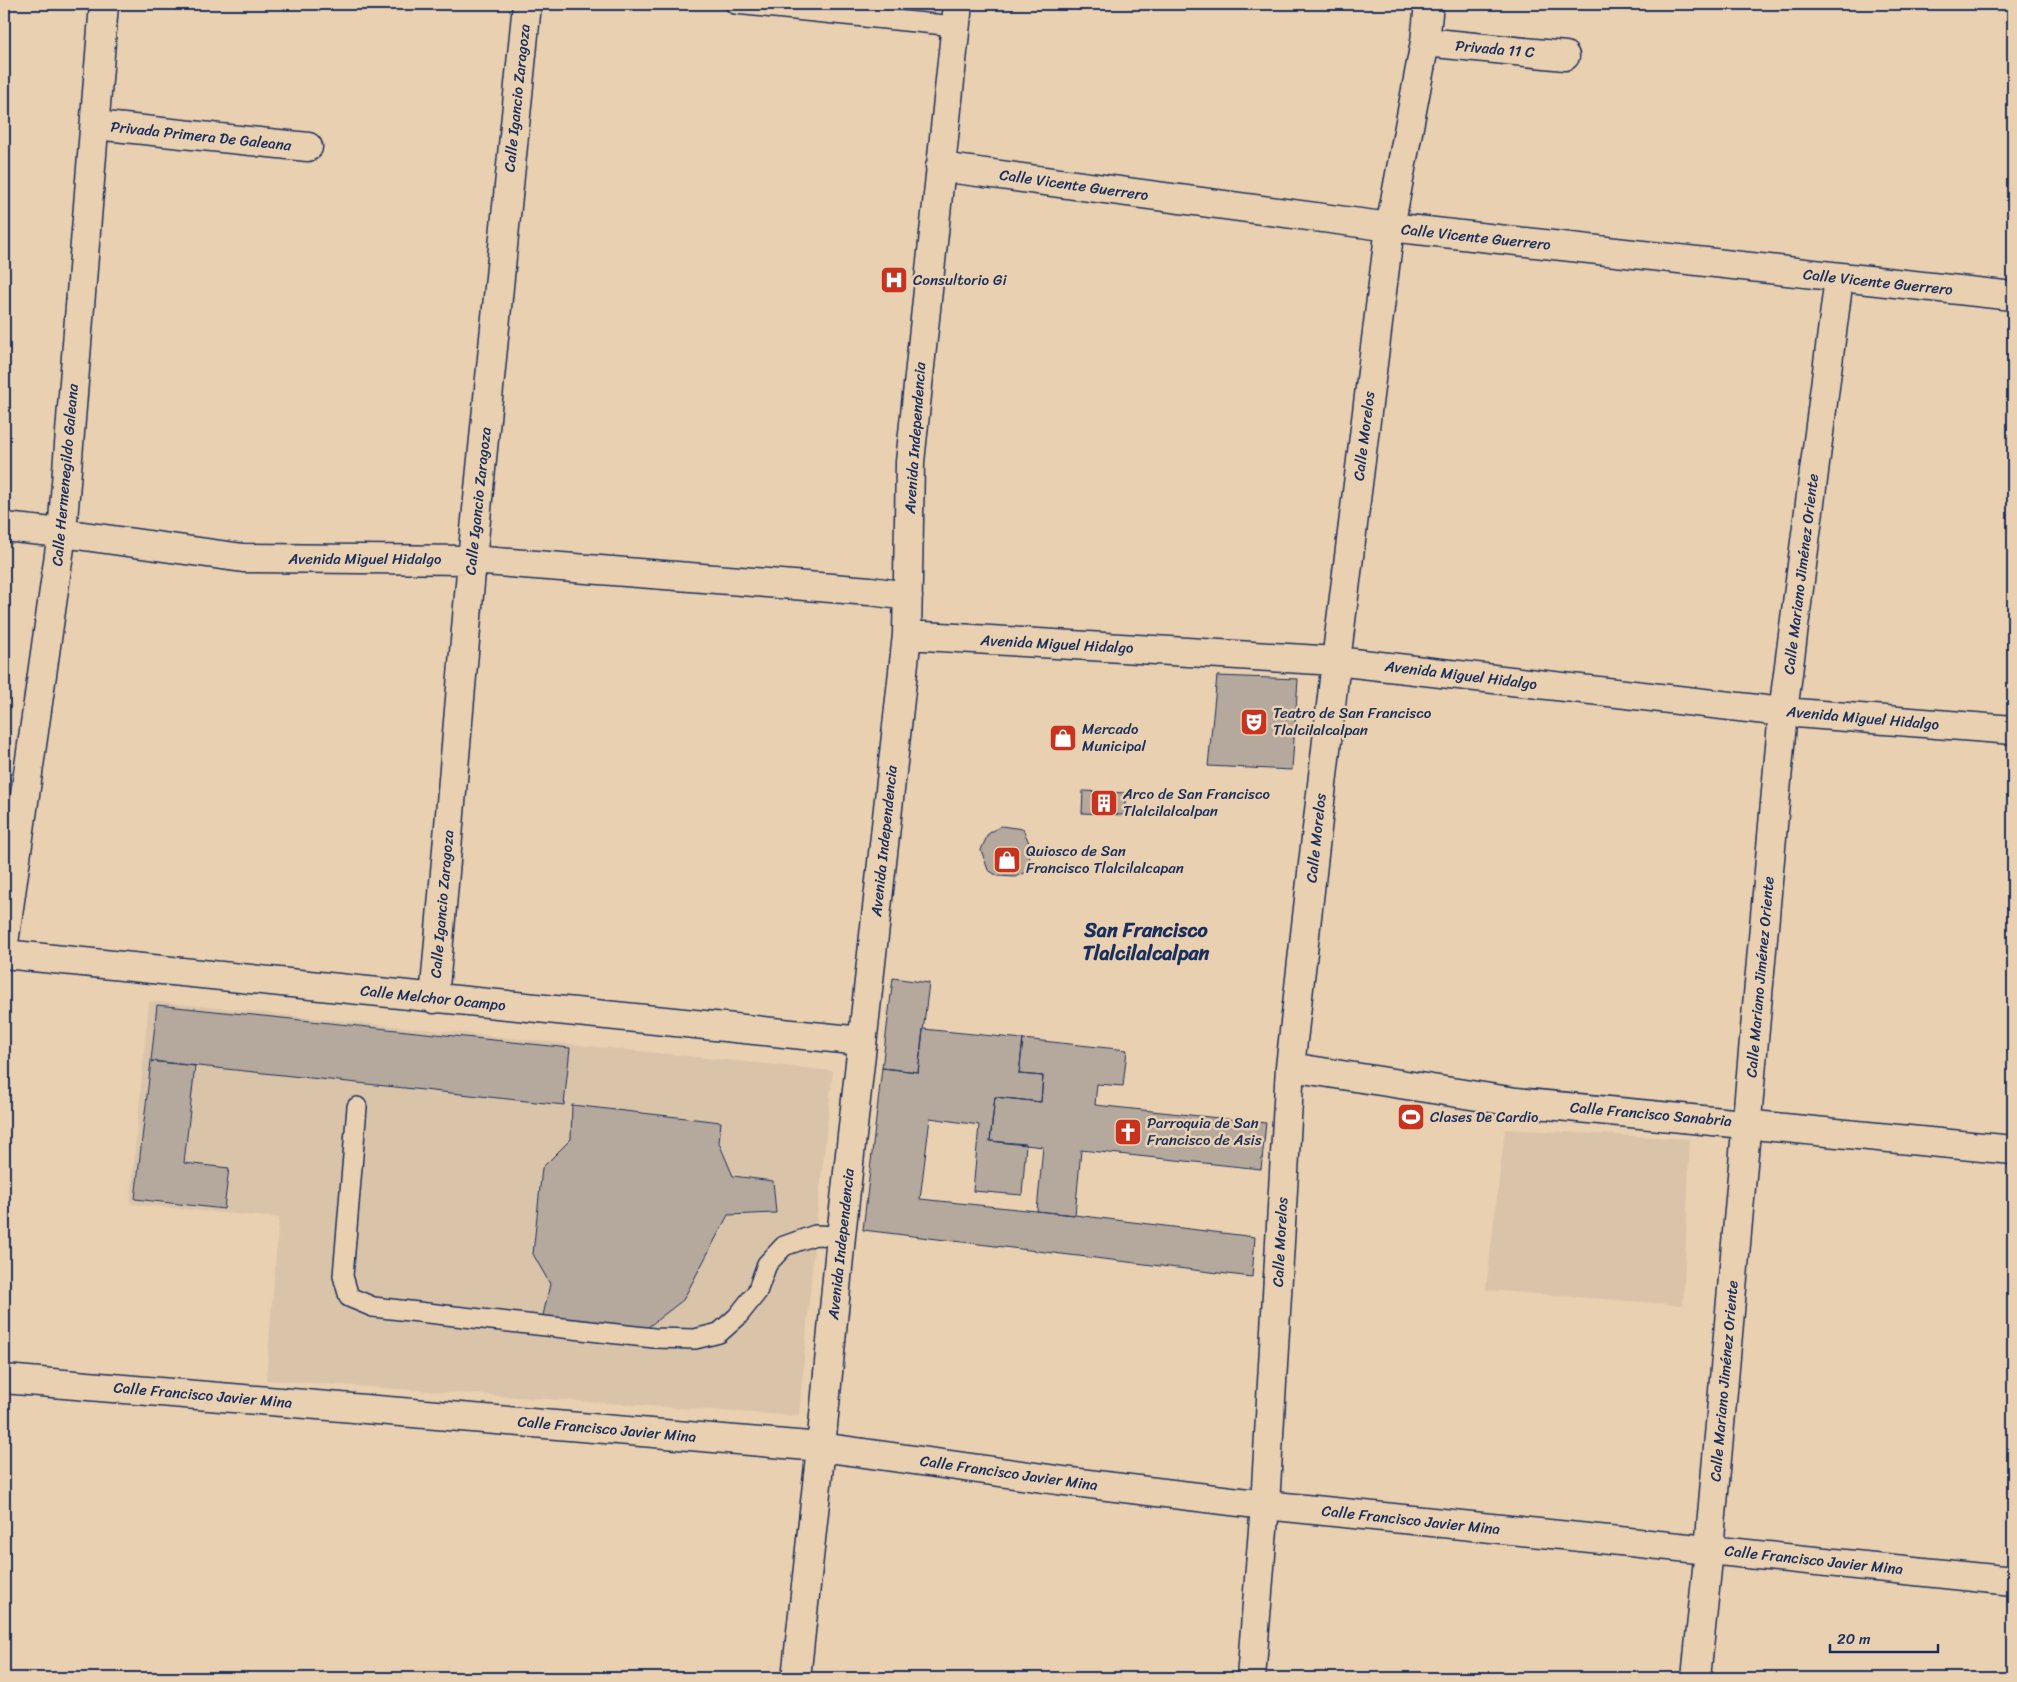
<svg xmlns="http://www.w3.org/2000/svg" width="2017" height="1682" font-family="Sriracha,sans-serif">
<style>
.built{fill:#d9c4aa}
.building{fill:#b5a89c;stroke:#1b2f5e}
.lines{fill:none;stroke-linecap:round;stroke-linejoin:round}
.lane-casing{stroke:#1b2f5e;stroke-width:22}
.street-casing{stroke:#1b2f5e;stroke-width:31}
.lane{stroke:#e8d0b0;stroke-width:19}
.street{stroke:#e8d0b0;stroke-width:28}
.labels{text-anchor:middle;stroke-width:5;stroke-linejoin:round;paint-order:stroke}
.street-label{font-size:15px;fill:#1b2f5e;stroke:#e8d0b0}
.poi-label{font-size:15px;fill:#1b2f5e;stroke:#e8d0b0;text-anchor:start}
.district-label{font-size:20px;font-weight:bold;fill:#1b2f5e;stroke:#e8d0b0}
</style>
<rect width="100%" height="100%" fill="#e8d0b0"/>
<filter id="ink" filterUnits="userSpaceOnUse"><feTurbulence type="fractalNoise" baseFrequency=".02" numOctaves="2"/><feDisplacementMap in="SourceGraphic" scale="10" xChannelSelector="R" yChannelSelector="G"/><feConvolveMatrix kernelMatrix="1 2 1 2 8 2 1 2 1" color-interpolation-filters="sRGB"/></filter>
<g filter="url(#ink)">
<path class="built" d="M149,1001L833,1071L815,1235L799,1416L266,1380L279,1218L130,1204Z
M1505,1129L1690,1139L1683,1305L1486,1290Z"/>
<path class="building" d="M1217,676L1298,679L1292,770L1208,766Z
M1083,791L1126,793L1124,815L1082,813Z
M1001,826L1023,829L1030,845L1029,871L1015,877L998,876L988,870L981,850L988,834Z
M893,978L929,983L918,1072L882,1068Z
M157,1005L570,1048L564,1105L151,1061Z
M923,1029L1023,1039L1019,1074L1043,1076L1041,1102L995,1097L990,1141L1026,1144L1022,1195L973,1191L979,1125L930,1118L920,1199L1075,1215L1255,1237L1252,1277L863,1230L882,1068L918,1072Z
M1023,1039L1127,1050L1123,1086L1097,1084L1095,1105L1266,1123L1261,1169L1081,1150L1075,1215L1037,1211L1043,1147L990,1141L995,1097L1041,1102L1043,1076L1019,1074Z
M151,1061L195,1066L184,1163L229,1168L224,1209L135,1199Z
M572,1105L721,1122L719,1143L733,1176L773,1181L776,1213L728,1215L683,1300L643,1331L542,1320L550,1284L533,1254L542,1168L571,1139Z"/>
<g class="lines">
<g class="lane-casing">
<path id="lane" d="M735,4L955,26
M357,1107L343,1276L349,1297L373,1307L654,1338L695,1339L719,1333L737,1317L757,1292L767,1264L784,1246L815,1235L841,1236"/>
</g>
<g class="street-casing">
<path id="street" d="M1425,42L1565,56
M95,125L308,147
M940,167L1390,227L2013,296
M4,527L62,533L243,558L472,560L870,591L908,596
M907,635L1336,661L1783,712L2013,730
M4,943L62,533L104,4
M4,954L862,1041
M434,999L472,560L527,4
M1290,1067L1516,1102L2013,1150
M4,1379L821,1447L1064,1481L1265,1505L2013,1581
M796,1678L821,1447L841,1236L907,635L910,462L958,4
M1251,1678L1265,1505L1290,1067L1336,661L1390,227L1425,42L1429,4
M1696,1678L1709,1549L1783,712L1839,278"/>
</g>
<use href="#lane" class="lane"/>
<use href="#street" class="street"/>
</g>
</g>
<defs>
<g id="hospital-square" transform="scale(1.4375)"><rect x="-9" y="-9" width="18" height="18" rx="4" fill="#c8321e" stroke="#e8d0b0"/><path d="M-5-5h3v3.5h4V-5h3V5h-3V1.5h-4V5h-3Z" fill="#fff"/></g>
<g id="theatre-square" transform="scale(1.4375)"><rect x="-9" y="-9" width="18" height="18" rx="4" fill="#c8321e" stroke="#e8d0b0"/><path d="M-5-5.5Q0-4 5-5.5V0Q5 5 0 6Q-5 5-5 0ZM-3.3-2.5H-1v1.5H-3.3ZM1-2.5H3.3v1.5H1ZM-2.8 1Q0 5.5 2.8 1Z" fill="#fff"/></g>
<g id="shop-square" transform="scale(1.4375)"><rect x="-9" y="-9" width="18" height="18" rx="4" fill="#c8321e" stroke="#e8d0b0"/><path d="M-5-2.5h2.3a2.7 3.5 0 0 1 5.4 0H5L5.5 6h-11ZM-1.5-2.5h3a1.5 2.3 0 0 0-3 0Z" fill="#fff"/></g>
<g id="building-square" transform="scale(1.4375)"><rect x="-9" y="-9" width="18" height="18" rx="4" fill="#c8321e" stroke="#e8d0b0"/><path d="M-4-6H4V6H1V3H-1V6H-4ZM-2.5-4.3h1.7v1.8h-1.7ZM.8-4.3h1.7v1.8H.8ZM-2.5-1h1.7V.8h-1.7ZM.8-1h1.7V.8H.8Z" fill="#fff"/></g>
<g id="stadium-square" transform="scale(1.4375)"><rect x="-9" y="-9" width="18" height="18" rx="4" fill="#c8321e" stroke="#e8d0b0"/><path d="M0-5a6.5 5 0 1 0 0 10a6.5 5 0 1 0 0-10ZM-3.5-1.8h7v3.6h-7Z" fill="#fff"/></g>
<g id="church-square" transform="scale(1.4375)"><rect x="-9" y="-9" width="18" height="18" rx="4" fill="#c8321e" stroke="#e8d0b0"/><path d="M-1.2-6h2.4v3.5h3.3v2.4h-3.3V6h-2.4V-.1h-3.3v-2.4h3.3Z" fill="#fff"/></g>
</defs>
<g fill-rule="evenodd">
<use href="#hospital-square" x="894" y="280"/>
<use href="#theatre-square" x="1254" y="722"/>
<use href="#shop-square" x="1063" y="738"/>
<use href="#building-square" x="1104" y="803"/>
<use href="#shop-square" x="1007" y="860"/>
<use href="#stadium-square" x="1411" y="1117"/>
<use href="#church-square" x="1128" y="1132"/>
</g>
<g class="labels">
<g class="street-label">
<text transform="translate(1495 49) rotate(5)" y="5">Privada 11 C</text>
<text transform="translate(517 98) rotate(-84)" y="5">Calle Igancio Zaragoza</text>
<text transform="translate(201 136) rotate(6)" y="5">Privada Primera De Galeana</text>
<text transform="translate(1074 185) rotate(8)" y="5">Calle Vicente Guerrero</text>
<text transform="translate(1476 237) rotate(6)" y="5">Calle Vicente Guerrero</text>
<text transform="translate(1878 282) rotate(6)" y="5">Calle Vicente Guerrero</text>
<text transform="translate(1364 436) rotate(-83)" y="5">Calle Morelos</text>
<text transform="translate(915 438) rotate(-86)" y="5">Avenida Independencia</text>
<text transform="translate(65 475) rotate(-85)" y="5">Calle Hermenegildo Galeana</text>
<text transform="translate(478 501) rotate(-84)" y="5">Calle Igancio Zaragoza</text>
<text x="365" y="564">Avenida Miguel Hidalgo</text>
<text transform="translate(1801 574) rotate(-83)" y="5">Calle Mariano Jiménez Oriente</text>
<text transform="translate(1057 644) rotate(3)" y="5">Avenida Miguel Hidalgo</text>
<text transform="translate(1461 675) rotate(7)" y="5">Avenida Miguel Hidalgo</text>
<text transform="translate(1863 718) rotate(5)" y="5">Avenida Miguel Hidalgo</text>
<text transform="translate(1316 838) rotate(-84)" y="5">Calle Morelos</text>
<text transform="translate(884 841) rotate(-84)" y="5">Avenida Independencia</text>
<text transform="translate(442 904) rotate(-85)" y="5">Calle Igancio Zaragoza</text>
<text transform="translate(1760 977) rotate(-85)" y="5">Calle Mariano Jiménez Oriente</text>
<text transform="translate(433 998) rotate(6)" y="5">Calle Melchor Ocampo</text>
<text transform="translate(1651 1114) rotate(5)" y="5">Calle Francisco Sanabria</text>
<text transform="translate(1280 1242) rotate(-87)" y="5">Calle Morelos</text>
<text transform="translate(841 1244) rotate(-84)" y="5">Avenida Independencia</text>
<text transform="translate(1724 1381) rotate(-85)" y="5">Calle Mariano Jiménez Oriente</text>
<text transform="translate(203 1395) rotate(5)" y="5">Calle Francisco Javier Mina</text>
<text transform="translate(607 1429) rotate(5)" y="5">Calle Francisco Javier Mina</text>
<text transform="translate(1009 1473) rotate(8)" y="5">Calle Francisco Javier Mina</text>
<text transform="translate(1411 1520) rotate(6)" y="5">Calle Francisco Javier Mina</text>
<text transform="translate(1814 1560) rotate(6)" y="5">Calle Francisco Javier Mina</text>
</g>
<g class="poi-label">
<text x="913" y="285">Consultorio Gi</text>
<text x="1273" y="718">Teatro de San Francisco<tspan x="1273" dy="17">Tlalcilalcalpan</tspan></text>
<text x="1082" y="734">Mercado<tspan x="1082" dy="17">Municipal</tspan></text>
<text x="1123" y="799">Arco de San Francisco<tspan x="1123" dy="17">Tlalcilalcalpan</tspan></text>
<text x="1026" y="856">Quiosco de San<tspan x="1026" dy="17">Francisco Tlalcilalcapan</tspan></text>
<text x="1430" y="1122">Clases De Cardio</text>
<text x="1147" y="1128">Parroquia de San<tspan x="1147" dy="17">Francisco de Asis</tspan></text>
</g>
<g class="district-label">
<text x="1146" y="937">San Francisco<tspan x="1146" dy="23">Tlalcilalcalpan</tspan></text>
</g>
</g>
<rect width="2017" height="1682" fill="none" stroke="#e8d0b0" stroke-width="20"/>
<rect x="10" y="10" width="1997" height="1662" fill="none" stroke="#1b2f5e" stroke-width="2" filter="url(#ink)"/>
<path d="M1830 1644v8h108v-8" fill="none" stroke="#1b2f5e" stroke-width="2.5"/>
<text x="1837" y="1644" font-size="15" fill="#1b2f5e" stroke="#e8d0b0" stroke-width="4" paint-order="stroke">20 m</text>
</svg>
